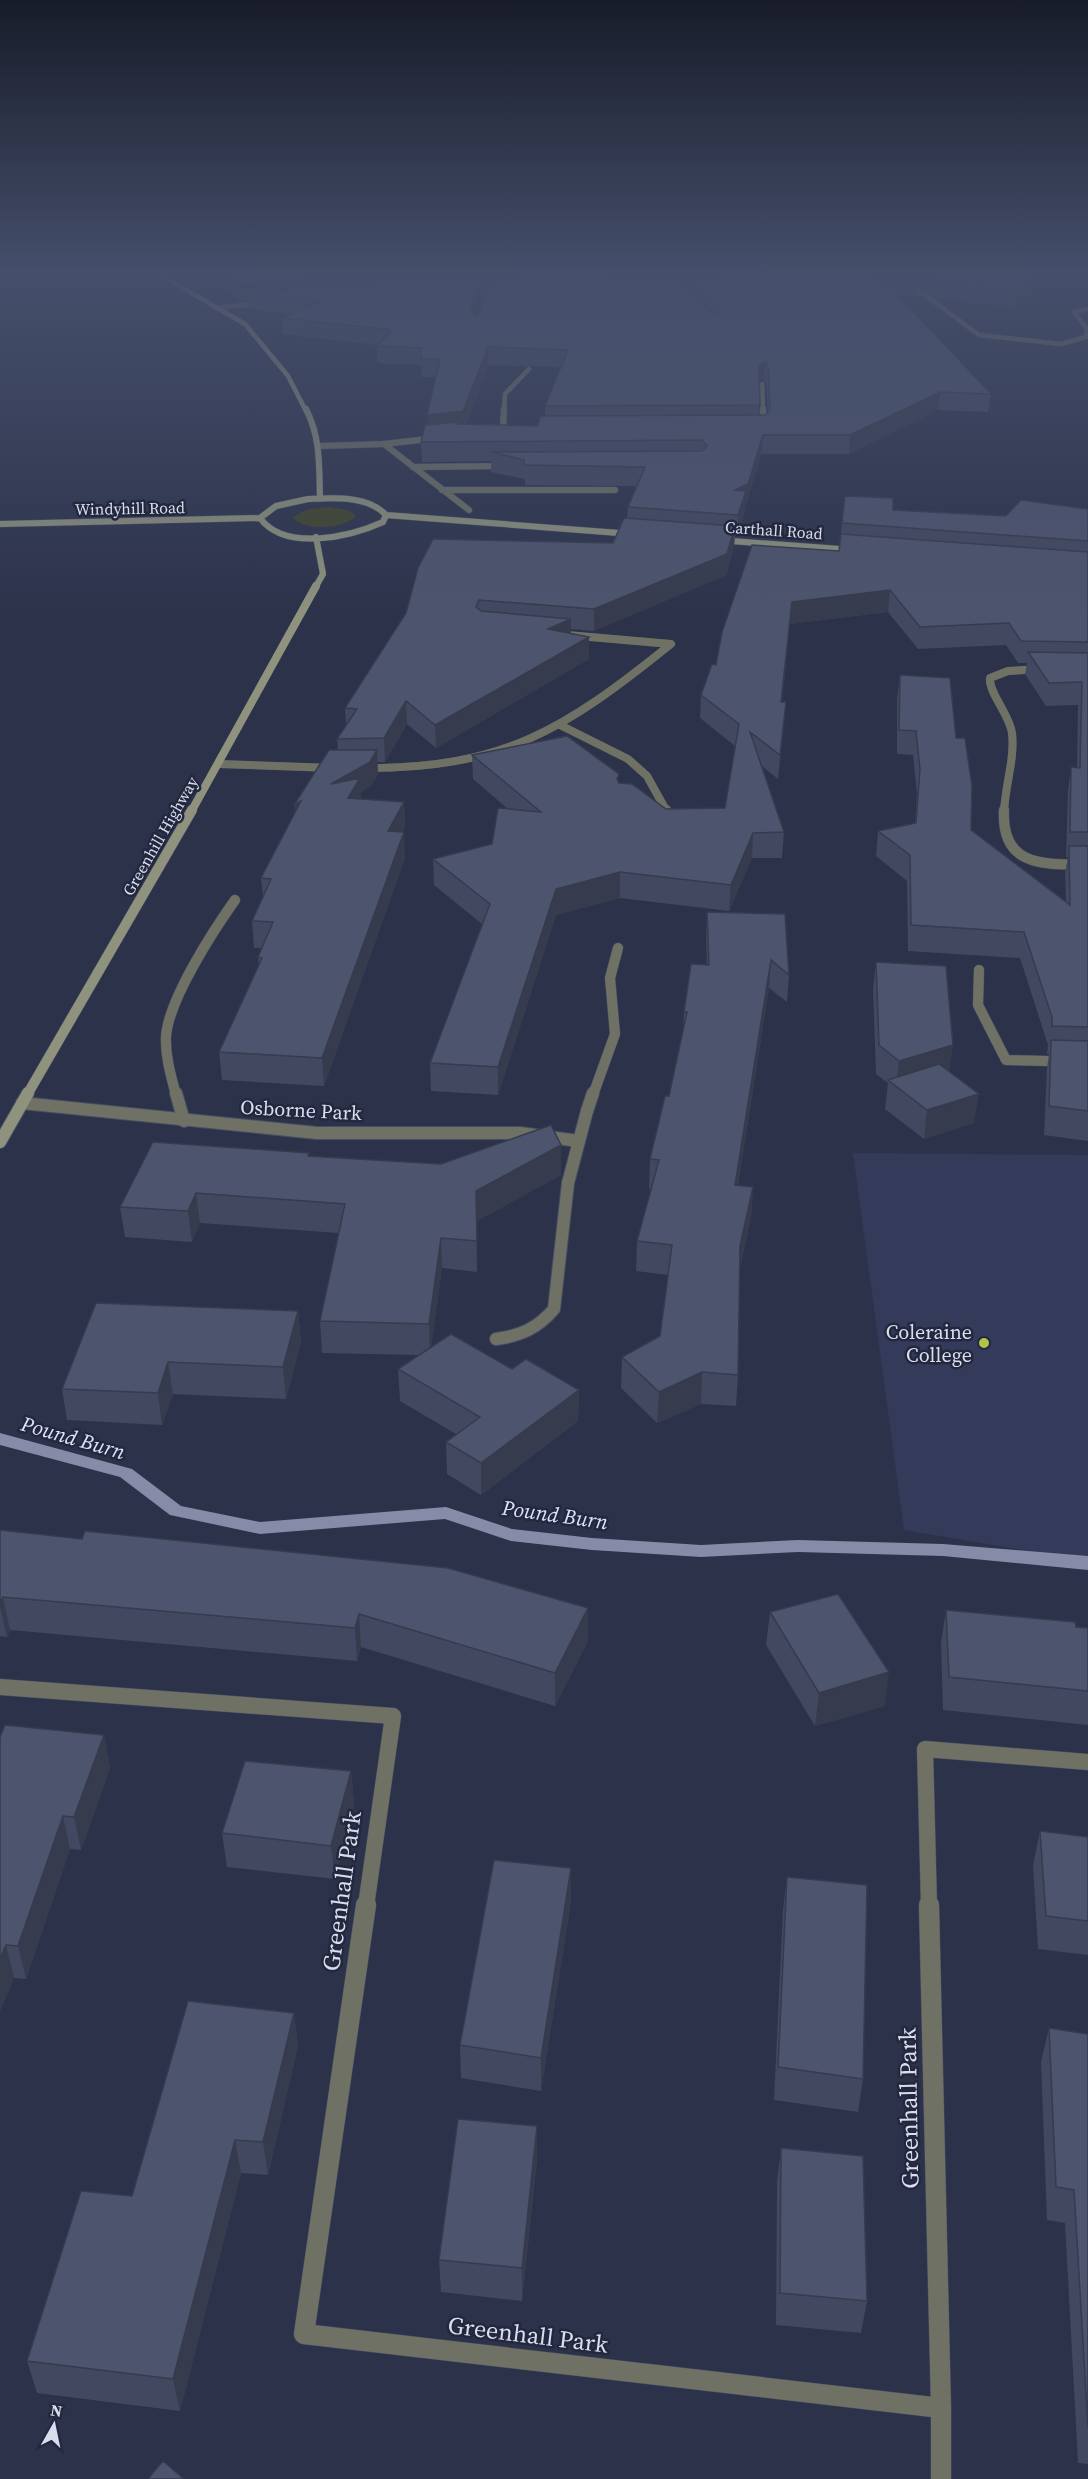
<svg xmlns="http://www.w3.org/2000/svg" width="1088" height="2479" font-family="'Source Serif 4',serif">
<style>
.built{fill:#343b5a}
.green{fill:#404529}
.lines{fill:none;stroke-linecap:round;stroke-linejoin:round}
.stream{fill:#868ca8;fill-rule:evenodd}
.service-far2-casing{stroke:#484d64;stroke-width:7}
.service-far1-casing{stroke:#484d64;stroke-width:11}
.service-casing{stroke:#484d64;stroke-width:14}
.minor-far6-casing{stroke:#484d64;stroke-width:5}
.minor-far5-casing{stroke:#484d64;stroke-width:7}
.minor-far4-casing{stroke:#484d64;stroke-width:8}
.minor-far3-casing{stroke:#484d64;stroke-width:11}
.minor-far2-casing{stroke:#484d64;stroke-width:14}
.minor-far1-casing{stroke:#484d64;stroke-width:17}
.minor-casing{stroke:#484d64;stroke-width:21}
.secondary-far4-casing{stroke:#484d64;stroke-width:5}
.secondary-far3-casing{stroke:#484d64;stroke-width:7}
.secondary-far2-casing{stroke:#484d64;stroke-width:8}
.secondary-far1-casing{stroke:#484d64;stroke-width:11}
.secondary-casing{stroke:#484d64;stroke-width:14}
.service-far2{stroke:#6e7164;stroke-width:6}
.service-far1{stroke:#6e7164;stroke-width:10}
.service{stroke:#6e7164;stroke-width:12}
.minor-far6{stroke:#6e7164;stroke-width:4.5}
.minor-far5{stroke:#6e7164;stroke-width:6}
.minor-far4{stroke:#6e7164;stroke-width:8}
.minor-far3{stroke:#6e7164;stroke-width:10}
.minor-far2{stroke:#6e7164;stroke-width:12}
.minor-far1{stroke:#6e7164;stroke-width:16}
.minor{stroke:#6e7164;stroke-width:20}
.secondary-far4{stroke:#8f937e;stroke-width:4.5}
.secondary-far3{stroke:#8f937e;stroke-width:6}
.secondary-far2{stroke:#8f937e;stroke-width:8}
.secondary-far1{stroke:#8f937e;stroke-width:10}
.secondary{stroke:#8f937e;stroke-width:12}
.wall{fill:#42485f;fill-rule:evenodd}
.shaded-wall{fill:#363b4d}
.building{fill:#4d546e;stroke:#363b4d;stroke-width:1.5}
.poi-dot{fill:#b2c34c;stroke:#23283f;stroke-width:2}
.labels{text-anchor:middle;stroke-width:5;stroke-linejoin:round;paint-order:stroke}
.far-street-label{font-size:16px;fill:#d9dded;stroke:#23283f}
.street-label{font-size:20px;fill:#d9dded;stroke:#23283f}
.poi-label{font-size:20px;fill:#d9dded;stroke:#23283f;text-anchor:end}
.water-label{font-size:21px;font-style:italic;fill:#dde3fb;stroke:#23283f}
.near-street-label{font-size:24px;fill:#d9dded;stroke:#23283f}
</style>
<rect width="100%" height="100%" fill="#2c324a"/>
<path class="built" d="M853,1153L1088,1155V1561L904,1530Z"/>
<path class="green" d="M329,507L348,510L356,516C345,529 303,532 293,517L309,509Z"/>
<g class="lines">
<path class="stream" d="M0,1433L132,1469L181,1506L260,1522L446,1507L512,1529L592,1538L701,1545L798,1540L943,1544L1088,1556V1570L943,1556L798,1552L701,1557L592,1550L511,1541L445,1519L260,1534L170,1515L120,1477L0,1445Z"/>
<g class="service-far2-casing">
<path id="service-far2" d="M384,444L469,510
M413,467L505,466
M442,490H615"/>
</g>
<g class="service-far1-casing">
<path id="service-far1" d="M176,1095C171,1076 165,1056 166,1036C169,999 213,931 235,900
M593,1095L615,1034L610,978L618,948"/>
</g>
<g class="service-casing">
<path id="service" d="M176,1093L184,1121
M587,1111L593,1093
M496,1339C520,1336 538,1328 554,1309L568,1183"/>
</g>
<g class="minor-far6-casing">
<path id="minor-far6" d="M905,286L925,295L979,335L1061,344L1086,337L1087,329L1074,312L1088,309
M217,308L264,303
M762,384L763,411
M504,411L505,394L529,369"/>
</g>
<g class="minor-far5-casing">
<path id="minor-far5" d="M763,409V429
M503,430L504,409
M319,446L384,444L437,438"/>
</g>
<g class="minor-far4-casing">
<path id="minor-far4" d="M560,725L628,759L647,776L667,812
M219,764L333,768
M362,768C504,769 564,730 671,644L567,635
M1004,812C1005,786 1015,759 1012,733C1010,715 988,692 990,678L1008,671L1042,669"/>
</g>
<g class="minor-far3-casing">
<path id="minor-far3" d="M666,810L669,816
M1004,810C1001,868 1045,864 1088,865
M979,970L978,1005L1006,1060L1088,1062"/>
</g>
<g class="minor-far2-casing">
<path id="minor-far2" d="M22,1103L317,1133H520L578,1141
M568,1183L587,1111"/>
</g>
<g class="minor-far1-casing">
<path id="minor-far1" d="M0,1687L393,1716L366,1906
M929,1906L925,1749L1088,1762"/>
</g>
<g class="minor-casing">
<path id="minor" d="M366,1905L304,2334L941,2408L929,1905
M941,2408V2479"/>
</g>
<g class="secondary-far4-casing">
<path id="secondary-far4" d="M152,270L245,324L288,376L306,411"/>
</g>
<g class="secondary-far3-casing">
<path id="secondary-far3" d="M306,409C321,438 319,467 320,499
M308,499C333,498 368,495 386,515L383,522C350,537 285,552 260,518L276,506Z
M386,515L632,534
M0,524L260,518
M718,540L853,550
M315,588L323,574L316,537"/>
</g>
<g class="secondary-far2-casing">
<path id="secondary-far2" d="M191,812L316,586"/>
</g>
<g class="secondary-far1-casing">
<path id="secondary-far1" d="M27,1095L192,810"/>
</g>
<g class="secondary-casing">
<path id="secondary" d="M0,1142L28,1093"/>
</g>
<use href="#service-far2" class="service-far2"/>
<use href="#service-far1" class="service-far1"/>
<use href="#service" class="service"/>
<use href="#minor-far6" class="minor-far6"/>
<use href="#minor-far5" class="minor-far5"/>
<use href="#minor-far4" class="minor-far4"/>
<use href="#minor-far3" class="minor-far3"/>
<use href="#minor-far2" class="minor-far2"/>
<use href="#minor-far1" class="minor-far1"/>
<use href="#minor" class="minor"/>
<use href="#secondary-far4" class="secondary-far4"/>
<use href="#secondary-far3" class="secondary-far3"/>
<use href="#secondary-far2" class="secondary-far2"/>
<use href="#secondary-far1" class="secondary-far1"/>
<use href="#secondary" class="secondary"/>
</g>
<path class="wall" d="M205,270H1070L1015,307L937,299L918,289V297L897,294L991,394L988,412L938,410L849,454H761L746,505H745V511L737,536H735L734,546L726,575L594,631L571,629V633L589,637V659L436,748L407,724L385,762H377L378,774L371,786L361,792V799L404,802L405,827L402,832L405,858L324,1086L222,1080L219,1052L259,966L258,957L262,948H254L252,921L263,897L261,878L338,750L337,739L346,725L345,708L406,613L613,543L627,518L628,507L636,486L525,485V479L491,472V461L422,462L421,442L428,425L436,377H422L421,365L377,363V346L378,345L283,334L282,318L292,314L250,309L249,300L241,301ZM680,283H685V287ZM483,285H489L479,314L475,317L483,292ZM489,365L561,367L545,406V416L537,426L466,424ZM764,380L766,384L768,413L766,415H759V383Z
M845,496L893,510L1006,516L1088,509V1141L1044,1135L1047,1068L1049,1054H1047L1048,1045L1020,958L908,951L907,881L876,856L878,831L915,824L917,794L913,755L897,754V698L900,675L956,738L971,830L1066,901L1065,872L1068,857H1066L1068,791L1071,767H1077L1078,705L1046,706L1025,674L1027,663H1018L1006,645L918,649L888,612L790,624L782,702L784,726L778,779L762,766L784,832L782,858H752L729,911L620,898L556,915L498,1095L431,1091L430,1063L482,924L434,885L433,859L492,844L508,809L473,779L472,755L618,782L619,783L666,809L725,808L735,746L700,718L701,695L716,665L839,551Z
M707,912L789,975L787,1002L769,988L738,1185L753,1187L751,1217L740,1268L738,1375L736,1406L701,1404L657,1423L621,1388L622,1357L660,1336L668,1275L636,1271L637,1241L651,1189H649L650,1159L669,1096L683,1031L684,1012L707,965L706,938Z
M876,962L949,1072L974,1123L924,1139L885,1109L888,1083L876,1074L873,989Z
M309,1153V1156L561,1175L477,1221V1272L442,1268L431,1347L512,1369L579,1390L578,1421L481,1495L447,1474L446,1442L456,1434L400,1401L398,1369L420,1355L322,1353L320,1321L339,1233L200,1223L192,1242L125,1237L120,1207Z
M298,1311L301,1342L286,1399L173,1394L162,1425L67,1420L62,1389Z
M0,1530L588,1608V1641L555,1706L361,1647L357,1661L10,1630L7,1637L0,1636Z
M946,1610L1088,1628V1725L943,1710L941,1643Z
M770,1612L885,1706L815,1726L766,1645Z
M104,1735L110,1768L81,1850L70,1849L26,1979L14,1978L0,2011V1737Z
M351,1771L354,1805L335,1879L227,1867L222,1833Z
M1040,1831L1088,1837V1955L1038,1949L1033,1865Z
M571,1868V1901L541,2091L461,2078L460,2045Z
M787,1877L863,2079L858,2112L774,2100L783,1910Z
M294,2013L298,2046L268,2175L241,2173L180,2411L37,2393L27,2361L132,2196Z
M1049,2028L1088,2034V2464L1078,2463L1065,2223L1047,2220L1041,2062Z
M537,2126V2159L522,2301L441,2292L439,2260Z
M781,2148L867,2301L861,2333L776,2325L777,2181Z"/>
<path class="shaded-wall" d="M407,270H429L430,284L249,293V300L241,301L239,286Z
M674,270H821L685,276V283L674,284Z
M1049,270H1070L1015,307L1017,291Z
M482,277L483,292L471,328L470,312Z
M488,347L489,365L458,443V430L428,434L427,415Z
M765,362L764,380L758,384L759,366Z
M940,392L938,410L849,454L850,435Z
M763,435L761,454L746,505H745V511L737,536L738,515L735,490Z
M735,526L734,546L726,575L594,631V609Z
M890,590L888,612L790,624L779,725L781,702L792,602Z
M571,619V641L548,629Z
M589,637V659L436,748L435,725Z
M406,701L407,724L385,762L384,738Z
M786,702L784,726L778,779L780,755Z
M377,750L378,774L371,786L361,792V802L350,823L331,784Z
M301,801L296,829L294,805Z
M404,802L405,827L389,857L388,831Z
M404,832L405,858L324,1086L322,1058Z
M753,833L752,858L729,911L731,885Z
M620,872V898L556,915L498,1095V1067L556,889Z
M771,960L769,988L733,1215L735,1185Z
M953,1045L949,1074L896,1086L899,1061Z
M979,1094L974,1123L924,1139L927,1110Z
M561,1145V1175L477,1221V1272L476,1191Z
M753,1187L751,1217L738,1276L740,1246Z
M196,1193L200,1223L192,1242L188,1211Z
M441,1238L442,1268L430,1355L429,1324Z
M298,1311L301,1342L286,1399L283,1367Z
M168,1362L173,1394L162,1425L158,1393Z
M702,1372L701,1404L657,1423L659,1392Z
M579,1390L578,1421L481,1495V1463Z
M3,1597L10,1630L7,1637L0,1607V1602Z
M588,1608V1641L555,1706V1673Z
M359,1614L361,1647L357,1661L355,1628Z
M889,1672L885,1706L815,1726L819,1693Z
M104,1735L110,1768L81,1850L74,1817Z
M351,1771L354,1805L335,1879L331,1846Z
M63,1816L70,1849L26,1979L18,1946Z
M571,1868V1901L541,2091V2058Z
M6,1945L14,1978L0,2011V1958Z
M294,2013L298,2046L268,2175L263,2142Z
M537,2126V2159L522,2301V2268Z
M235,2140L241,2173L180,2411L173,2379Z"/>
<path class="building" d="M221,270H407L239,286Z
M520,270H605L604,272L608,276L673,277L715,314L719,311L718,307L685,276L757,270H896L919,281L874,276L890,287L991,394L940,392L850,435H763L748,484L735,490L746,491L738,515L628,507L645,467L524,465V460L491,452L702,451L707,446L702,440L421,442L425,425L459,422L458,424L537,426L541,416L766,415L770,410L768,366L765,362L759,366L760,405L545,406L568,350L488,347L463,411L427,415L440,359H421V348L377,346L392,330L282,318L323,301L249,293L430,277H482L470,312L475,317L479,314L492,277H517L521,274Z
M913,270H1049L1017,291L939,283Z
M845,496L893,498V510L1006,516L1021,500L1088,509V541L842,523Z
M624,518L735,526L727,554L594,609L479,600L476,607L481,611L571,619L548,629L589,637L435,725L406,701L384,738L337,739L357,709L345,708L406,613L418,568L433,539L613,543Z
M841,534L1088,552V642L1021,641L1009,623L920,627L890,590L792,602L781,702H786L780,755L750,732L784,832L753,833L731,885L620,872L556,889L498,1067L430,1063L490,904L433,859L492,844L498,808L541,812L472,755L567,736L619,774L617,779L619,783L632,784L666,809L725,808L739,724L701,695L712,664L716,665L722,632L752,545L839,551Z
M1028,652L1088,653V832H1070L1071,767L1080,768L1082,682L1049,683Z
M900,675L950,678L956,738H965L972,786L971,830L1070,905L1069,846H1088V1027L1052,1026V1017L1024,932L911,925L910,855L878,831L916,823L920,769L916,731L899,730Z
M329,750H377L370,762L331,784L360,778L348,798L404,802L388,831L404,832L322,1058L219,1052L262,958L258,957L273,922L252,921L271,879L261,878L301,801L294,805Z
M707,912L785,914L789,975L771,960L735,1185L753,1187L740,1246L738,1375L702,1372L659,1392L622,1357L660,1336L672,1245L637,1241L659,1160L650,1159L665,1096H669L687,1012H684L691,964L709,965Z
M876,962L946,966L953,1045L899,1061L879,1045Z
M1051,1040L1088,1041V1111L1049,1106Z
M939,1064L979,1094L927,1110L888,1080Z
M551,1125L561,1145L476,1191L477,1241L441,1238L429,1324L320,1321L345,1204L196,1193L188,1211L120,1207L153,1142L309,1153L308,1156L441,1164Z
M96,1303L298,1311L283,1367L168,1362L158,1393L62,1389Z
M451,1334L512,1369L526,1359L579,1390L481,1463L446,1442L480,1417L398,1369Z
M0,1530L82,1539L85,1531L448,1568L588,1608L555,1673L359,1614L355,1628L3,1597L0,1602Z
M838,1594L889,1672L819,1693L770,1612Z
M946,1610L1075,1622L1076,1627L1088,1628V1691L949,1677Z
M5,1725L104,1735L74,1817L63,1816L18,1946L6,1945L0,1958V1737Z
M245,1761L351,1771L331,1846L222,1833Z
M1040,1831L1088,1837V1921L1046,1916Z
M494,1860L571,1868L541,2058L460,2045Z
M787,1877L867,1885L863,2079L778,2067Z
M188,2001L294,2013L263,2142L235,2140L173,2379L27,2361L81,2191L132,2196Z
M1049,2028L1088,2034V2427L1074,2190L1056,2187Z
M458,2119L537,2126L522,2268L439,2260Z
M781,2148L863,2156L867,2301L780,2293Z
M163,2461L184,2479H148Z"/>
<linearGradient id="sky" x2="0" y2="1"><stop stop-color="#181c29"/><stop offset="0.44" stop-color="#454f6b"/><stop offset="1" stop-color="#454f6b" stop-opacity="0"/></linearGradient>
<rect width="1088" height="617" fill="url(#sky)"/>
<circle class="poi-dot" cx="984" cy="1343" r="6"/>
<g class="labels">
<g class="far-street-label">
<text transform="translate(130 508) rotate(-1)" y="6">Windyhill Road</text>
<text transform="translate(774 530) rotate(4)" y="6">Carthall Road</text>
<text transform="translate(160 836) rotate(-60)" y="6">Greenhill Highway</text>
</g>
<g class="street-label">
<text transform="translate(301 1110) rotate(3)" y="7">Osborne Park</text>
</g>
<g class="poi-label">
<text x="972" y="1339">Coleraine<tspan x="972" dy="23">College</tspan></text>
</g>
<g class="water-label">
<text transform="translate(73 1438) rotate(16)" y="7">Pound Burn</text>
<text transform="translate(555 1515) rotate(8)" y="7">Pound Burn</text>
</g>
<g class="near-street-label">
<text transform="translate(342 1891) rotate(-82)" y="8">Greenhall Park</text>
<text transform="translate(909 2108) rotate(-91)" y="8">Greenhall Park</text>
<text transform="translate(528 2335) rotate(7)" y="8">Greenhall Park</text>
</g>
</g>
<g transform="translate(54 2425) rotate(9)" stroke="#23283f" stroke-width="4.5" paint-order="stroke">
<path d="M0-4.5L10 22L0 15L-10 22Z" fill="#d9dded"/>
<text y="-9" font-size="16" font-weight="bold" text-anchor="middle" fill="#d9dded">N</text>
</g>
</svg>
